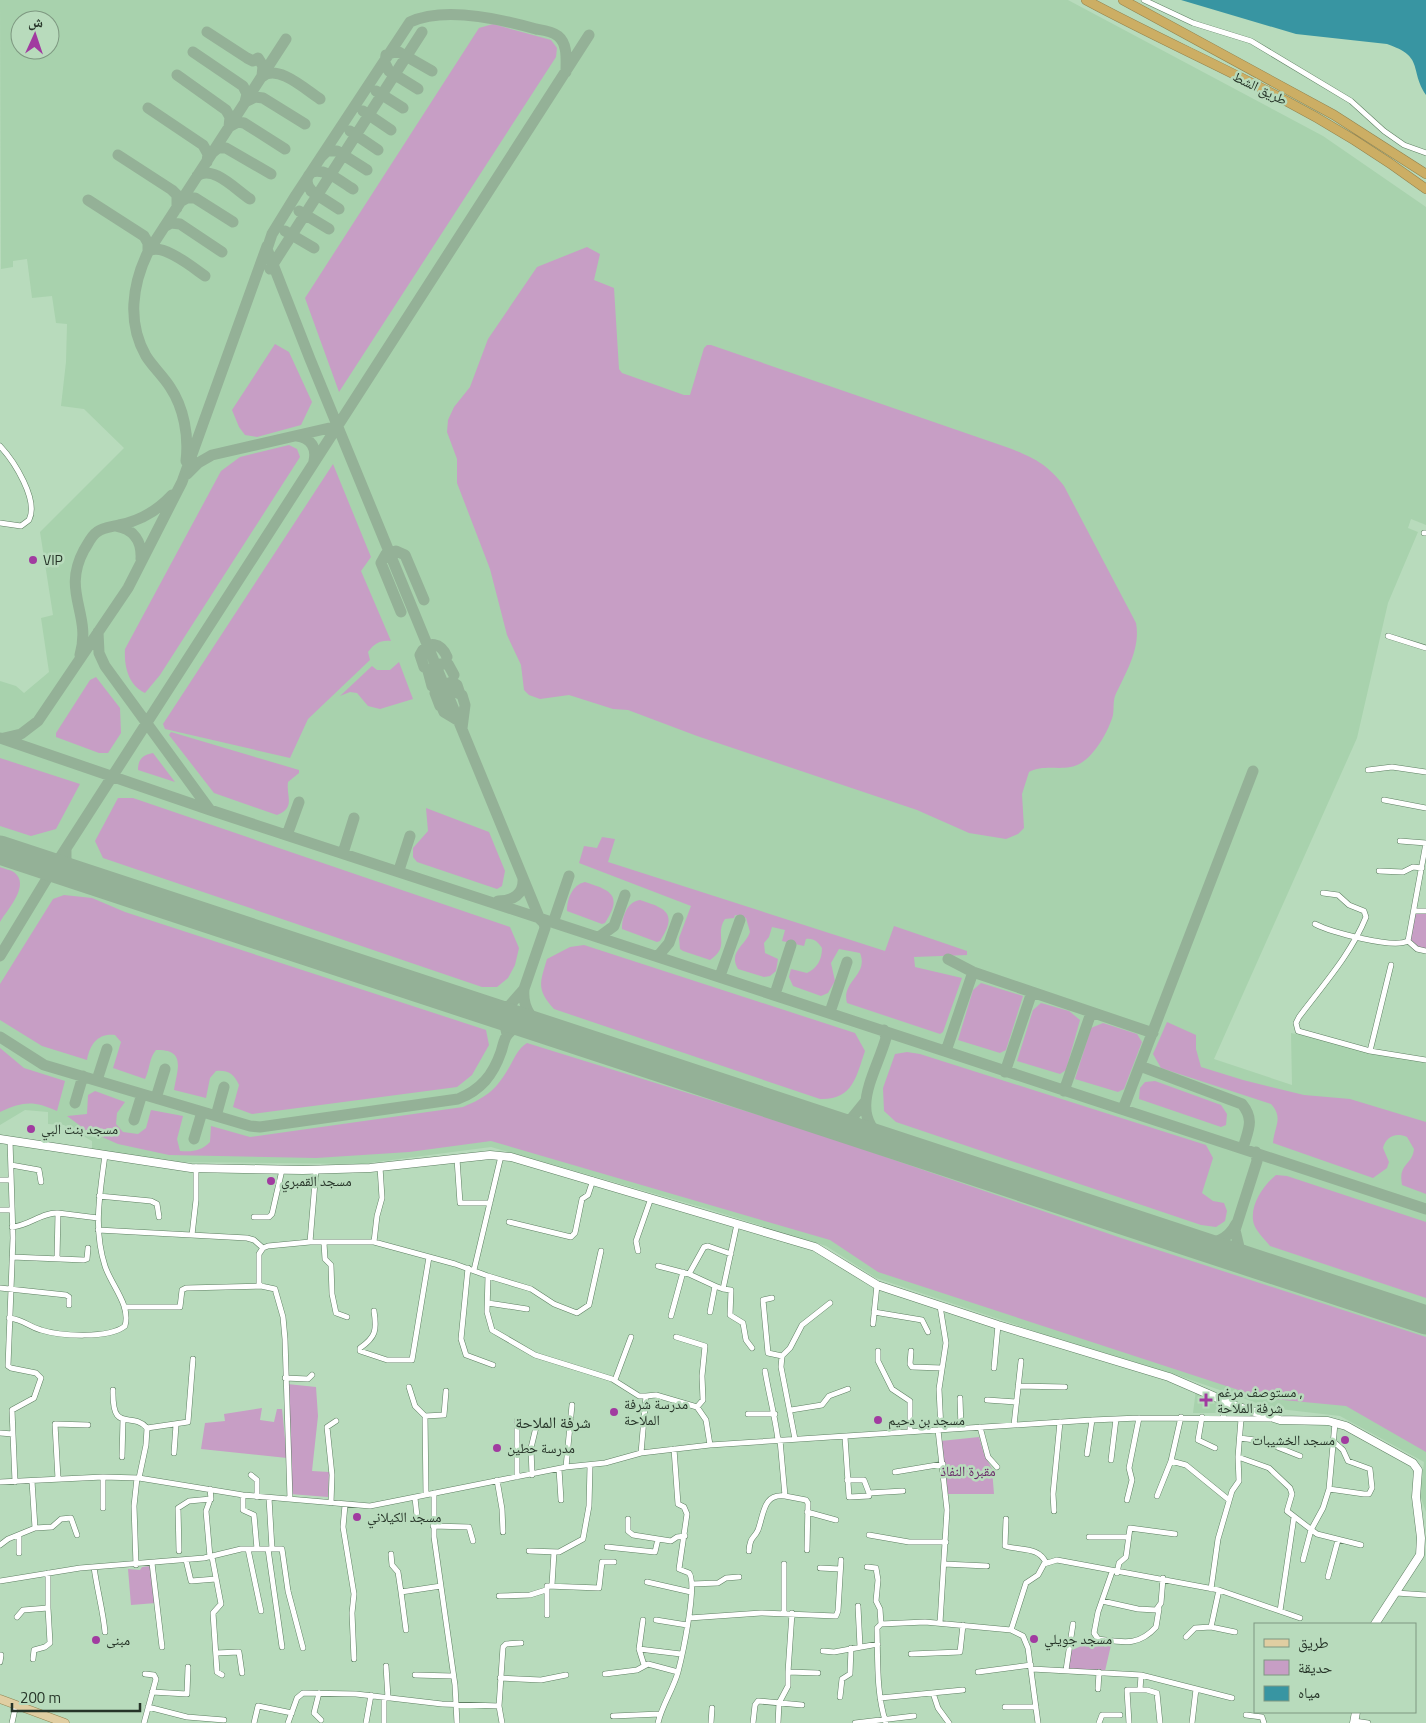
<svg xmlns="http://www.w3.org/2000/svg" width="1426" height="1723" font-family="'Titillium Web','Noto Naskh Arabic',sans-serif">
<style>
.built{fill:#a8d2ad;fill-rule:evenodd}
.green{fill:#c79ec5}
.water{fill:#3895a2}
.lines{fill:none;stroke-linecap:round;stroke-linejoin:round}
.taxiway{stroke:#94b197;stroke-width:11}
.runway{stroke:#94b197;stroke-width:29}
.street-casing{stroke:#5e7f62;stroke-width:6}
.secondary-casing{stroke:#5e7f62;stroke-width:9}
.primary-casing{stroke:#92834f;stroke-width:9}
.highway-casing{stroke:#92834f;stroke-width:10}
.street{stroke:#fff;stroke-width:5}
.secondary{stroke:#fff;stroke-width:8}
.primary{stroke:#e0cea2;stroke-width:8}
.highway{stroke:#ccae64;stroke-width:9}
.poi-dot{fill:#a13ba0;stroke:#b8dbbc;stroke-width:2}
.labels{text-anchor:middle;stroke-width:5;stroke-linejoin:round;paint-order:stroke}
.street-label{font-size:14px;fill:#263428;stroke:#b8dbbc}
.poi-label{font-size:14px;fill:#263428;stroke:#b8dbbc;text-anchor:start}
.park-label{font-size:14px;fill:#6a2d69;stroke:#b8dbbc}
.quarter-label{font-size:16px;fill:#263428;stroke:#b8dbbc}
</style>
<rect width="100%" height="100%" fill="#b8dbbc"/>
<path class="built" d="M0,0H1068L1323,136L1426,207V525L1411,519L1408,528L1418,532L1388,603L1357,738L1214,1059L1292,1085L1291,1033L1426,1060V1512L1420,1495L1424,1462L1340,1416L1271,1408L1174,1374L1043,1334L876,1278L826,1246L708,1209L491,1147L361,1164L181,1162L92,1150V1141L64,1125L48,1124V1112L25,1110L0,1125V681L16,686L24,693L49,672L41,618L53,615L40,532L124,448L84,409L61,406L66,362L67,324L56,323L52,296L32,298L27,259L13,261V267L1,269ZM20,20H50V50H20Z
M1196,1390L1222,1403L1220,1413H1193Z"/>
<path class="green" d="M493,24L551,40L557,48L556,57L339,392L305,298L479,28Z
M587,247L600,254L594,280L614,288L619,369L622,373L684,395H690L704,348L707,345H711L1009,448C1034,458 1047,464 1064,486L1136,623C1141,649 1125,674 1115,696C1113,702 1114,709 1113,715C1109,730 1095,755 1081,763C1065,773 1046,763 1029,772L1022,794L1024,828L1018,834L1006,839L969,833L917,810L697,736L628,710L613,709L569,695L540,699L529,695L524,690L521,665L507,635L490,569L457,483V459L447,432L448,420L454,407L470,387L488,339L537,267Z
M275,344L289,352L312,402L301,425L257,437L245,435L239,427L232,410Z
M289,445L297,449L300,457L160,675L145,693C128,685 124,666 125,649L221,471L240,457Z
M333,464L371,557L361,571L391,641C380,640 375,643 368,652L370,660L308,719L290,758L165,729L163,724Z
M399,662L413,699L380,709L368,706L357,693L350,692L340,696L372,666L377,670H390Z
M96,677L120,708L121,733L108,753H99L56,737V733L90,680Z
M171,732L299,770V773L288,782C286,797 296,807 277,815L214,793L169,735Z
M153,753L175,782L138,770C138,760 142,755 153,753Z
M0,758L80,784L56,829L31,836L0,826Z
M118,798H133L510,927L519,948L515,965L508,978L497,987H482L103,858L95,841Z
M426,808L489,832L505,871L502,886L497,889L417,862L413,857V848L428,831Z
M602,837L615,839L608,862L885,951L894,926L967,951V955L914,957L915,967L962,978L943,1032L940,1034L847,1003C841,981 869,975 860,953L839,949L831,963L835,981L828,993L821,996L793,986L789,977L791,969L807,973C817,968 822,960 822,948C818,942 814,938 806,939L804,946L782,941L785,930L772,927L769,937L764,943L765,953L778,959L776,971L770,976L764,977L738,969C728,952 745,946 750,932L746,918L735,915L734,918L725,919C714,935 731,946 710,960L683,951L680,949L679,938L691,906L579,863L584,846L597,848Z
M0,867C4,869 12,870 15,873C30,886 7,910 0,922Z
M585,882C609,890 624,894 605,923L602,924L567,911C567,899 572,885 585,882Z
M64,895L92,898L125,912L486,1030L489,1045L472,1075L457,1087L252,1114L233,1107L239,1085C234,1074 228,1070 216,1071L210,1078L206,1098L174,1090C177,1070 187,1049 156,1050C149,1058 150,1069 145,1079L113,1068L121,1042L115,1035C98,1033 90,1044 87,1060L42,1046L0,1020V984L53,899Z
M640,900C664,908 679,912 660,941L657,942L622,929C622,916 627,902 640,900Z
M1415,911H1426V951L1414,948L1410,938Z
M584,945L855,1033L865,1051C856,1077 853,1100 820,1099L554,1009C536,989 540,983 547,959L570,947Z
M981,983L1023,996L1006,1050L1000,1053L958,1040L973,990Z
M1041,1003L1069,1011L1080,1020L1066,1070L1060,1074L1017,1061L1033,1010Z
M1167,1022L1196,1035V1049L1201,1067L1243,1080L1304,1095L1350,1099L1426,1122V1194L1402,1185C1398,1163 1412,1166 1414,1149L1407,1137C1395,1132 1386,1137 1383,1148L1389,1162L1387,1168L1373,1178L1273,1143C1274,1127 1284,1118 1271,1104L1161,1068L1153,1054Z
M1103,1023L1137,1034L1142,1042L1124,1089L1118,1092L1075,1079L1091,1028Z
M527,1043L810,1131L1121,1238L1426,1337V1452L1346,1406L1263,1398L878,1272L830,1240L491,1141L409,1152L316,1158L169,1155L118,1144L86,1130L67,1116L87,1114L88,1095L95,1091L125,1102L117,1113L116,1124L123,1132L138,1134L146,1128L151,1110L183,1116L177,1139L180,1151C193,1152 201,1151 210,1142L211,1126L250,1137L463,1107C488,1097 498,1088 511,1064C516,1055 518,1049 527,1043Z
M0,1048L24,1068L65,1081L57,1111C34,1101 24,1101 0,1112Z
M907,1052L920,1054L1206,1145L1213,1158L1202,1193L1213,1201L1224,1203L1227,1211L1225,1221L1216,1227L1201,1225L896,1122L884,1111L883,1088L895,1054Z
M1155,1081L1221,1105L1227,1114L1226,1125L1221,1127L1139,1099L1140,1088L1145,1082Z
M1276,1175L1287,1176L1426,1222V1298L1270,1246C1264,1238 1254,1230 1253,1220C1251,1203 1264,1185 1276,1175Z
M287,1384L316,1387L318,1416L312,1471L329,1472L328,1497L290,1494Z
M262,1408L260,1420L274,1422L277,1409H282L287,1458L201,1449L205,1423L225,1421L224,1414Z
M979,1437L984,1454L992,1469L994,1494H948L941,1441Z
M151,1566L156,1603L131,1605L128,1569L140,1570L142,1567Z
M1088,1643L1111,1645L1105,1671L1068,1669L1070,1651Z"/>
<path class="water" d="M1181,0H1426V95C1409,69 1425,57 1387,44L1296,34Z"/>
<g class="lines">
<path class="taxiway" d="M207,32L247,58L253,61L258,58L263,66L262,76
M193,52L243,86L247,94L245,102
M389,71L385,63L386,55L397,51L432,71
M389,71L418,89
M177,75L226,110L230,117L229,127L238,122L244,123L285,149
M262,77C277,63 306,90 320,99
M376,91L403,108
M245,102L255,97L263,98L305,124
M148,108L203,145L208,154L207,162
M363,111L391,130
M350,131L378,150
M212,153L218,148H226L271,174
M118,155L172,190L177,195V208
M321,157L327,151H337L367,170
M197,176C213,164 237,191 250,199
M311,191L339,209
M312,191C306,186 305,177 312,172C326,168 341,182 353,189
M88,200L144,236L148,243V252
M180,202L187,198H195L233,222
M299,211L329,229
M164,227L171,223L180,224L222,252
M285,231L314,248
M148,252C161,241 192,267 205,276
M270,269L422,32
M297,436C311,438 317,448 314,461
M186,461C189,436 184,408 170,387C163,376 153,367 146,356C127,323 132,285 148,252L286,39
M187,474L198,463L212,455L338,426
M116,526C134,529 142,542 141,559
M401,612L381,563L386,554L396,551L405,555L424,600
M98,632L99,653L105,666L210,810
M80,655C92,613 61,593 84,550C88,544 91,536 97,532C104,527 112,527 119,525C140,521 158,510 172,495
M424,667L420,655C428,639 441,643 447,657
M432,686L428,671L440,664H448L454,675
M440,706L435,693L438,687L452,682L457,685L460,694
M459,721L444,712L440,703L443,695L453,691L462,695L465,705L462,728
M0,738L210,810L1426,1209
M4,738L21,734L38,721L128,588L182,482L267,246
M287,835L299,802
M66,850V864L77,875
M343,853L354,818
M399,870L410,836
M498,901C513,901 524,894 523,879
M539,917L310,359L267,249L272,234L296,195L410,22C444,6 501,19 536,29C542,30 552,31 558,36C568,44 566,60 566,72
M554,920L569,876
M599,937L614,926L625,895
M0,956L54,867L589,35
M658,956L669,943L678,918
M948,959L973,972L1153,1033
M720,976L740,920
M524,989L545,928L544,923L538,917
M775,994L791,945
M489,1011L510,1005L524,989C522,1010 533,1021 549,1031
M830,1012L847,962
M496,1013L505,1025L507,1034
M884,1030L886,1038C875,1076 846,1115 887,1142
M0,1037L44,1065L250,1126L260,1127L458,1099C481,1090 493,1075 501,1052C503,1046 504,1038 508,1034C513,1027 521,1026 529,1024
M946,1051L973,972
M1140,1066L1242,1104C1255,1120 1248,1130 1243,1148
M1005,1072L1032,992
M97,1080L107,1049
M1064,1091L1091,1013
M156,1098L165,1069
M75,1103L83,1076
M1123,1109L1253,771
M216,1116L224,1087
M134,1120L142,1094
M831,1124L852,1118L865,1102
M194,1139L202,1112
M1256,1152L1257,1161L1235,1230L1239,1247L1257,1264
M1197,1244C1214,1244 1228,1240 1236,1224"/>
<path class="runway" d="M0,850L1426,1320"/>
<g class="street-casing">
<path id="street" d="M1144,0L1193,23L1251,41L1351,101L1384,131L1404,145L1426,153
M0,446C14,461 39,500 29,520L21,526L0,523
M1424,533H1426
M1388,636L1426,648
M1368,770L1392,767L1426,772
M1384,800L1426,808
M1400,841L1426,843
M1379,871L1403,872L1413,867L1422,868
M1323,893L1338,895L1349,905L1364,911L1366,917C1351,954 1323,985 1299,1017L1296,1023L1298,1031L1370,1051L1426,1060
M1415,911H1426
M1315,924C1331,932 1393,949 1408,941L1426,843
M1408,941L1417,949L1426,951
M1370,1051L1391,965
M10,1140L13,1238L8,1366L11,1368L36,1373L41,1378L34,1398L12,1410L15,1482
M457,1159L460,1203H490
M11,1165L39,1170L41,1182
M0,1180H11
M99,1196L151,1201L157,1204L159,1217
M0,1210H11
M254,1217H269L272,1214L282,1170
M509,1222L571,1237L575,1233L582,1199L588,1195L593,1180
M12,1227C29,1226 42,1212 58,1213
M98,1230L247,1238L254,1240L263,1248
M192,1235L196,1200V1167
M310,1242L316,1170
M374,1242L377,1216L382,1198L380,1167
M324,1243L325,1259L331,1265L332,1294L336,1313L347,1317
M638,1251L636,1241L651,1198
M12,1257L84,1260L87,1259L88,1248
M57,1259L58,1213L98,1218
M658,1266L689,1274L704,1247L708,1246L731,1254
M468,1268L461,1339L466,1355L493,1365
M474,1270L501,1156
M689,1274L715,1286
M488,1276L531,1289L554,1304L577,1313L589,1305L601,1251
M0,1288L66,1295L69,1297V1305
M723,1289L731,1290L730,1315L743,1323L746,1340L752,1348
M772,1298L763,1300L768,1353L782,1356
M488,1303L527,1309
M940,1306L946,1343L939,1389L941,1430
M125,1307H180L182,1290L186,1288L261,1286
M374,1311C377,1330 376,1337 360,1348V1351L387,1360H412L429,1257
M710,1312L715,1286L723,1289L737,1224
M874,1312L922,1320L928,1332
M671,1316L683,1272
M9,1318C25,1320 27,1326 41,1330C60,1336 109,1339 125,1326C131,1305 111,1285 105,1266C93,1229 100,1193 105,1155
M873,1324L877,1285
M676,1337L705,1346L702,1376L703,1400L697,1407
M878,1351V1361L892,1389L910,1401V1431
M911,1351L910,1364L912,1367L942,1368
M994,1368L998,1325
M765,1371C769,1395 775,1416 778,1440
M285,1378L308,1379L312,1375
M615,1380L631,1337
M1018,1386L1065,1387
M409,1387L415,1406L425,1416
M113,1390C112,1435 131,1410 147,1428
M646,1396L656,1395L697,1407L706,1420L710,1445
M960,1398L961,1428
M987,1400L1016,1402
M791,1410L822,1405L829,1396L848,1389
M748,1414H775
M1202,1417L1198,1440L1215,1448
M1223,1418L1225,1400
M517,1421V1477
M1014,1425L1021,1361
M980,1427L988,1457L997,1467
M938,1430L947,1510L940,1623
M0,1433L13,1434
M845,1437L849,1497L869,1496V1493L903,1491
M1240,1438L1262,1441L1300,1456
M795,1439L781,1367L782,1356L790,1348L802,1325L830,1303
M780,1440L785,1496L806,1500L808,1503L807,1550
M174,1453L176,1425
M1087,1454L1092,1420
M122,1457L123,1419
M1238,1457L1269,1468L1290,1488L1292,1494L1287,1511L1317,1534L1361,1545
M1111,1460L1116,1419
M1171,1461L1186,1465L1229,1500
M566,1467L572,1405
M559,1469L561,1500
M895,1472L943,1464
M251,1475L257,1480V1497
M532,1475L531,1448L537,1423
M139,1478L146,1445L147,1428L188,1422L193,1359
M58,1479L55,1424L88,1425
M497,1480L502,1509L503,1532
M847,1480H864L869,1493
M0,1482L103,1477L139,1478L243,1495L370,1506L566,1467L605,1463L641,1453L710,1445L1092,1420L1139,1418L1270,1419
M1329,1489L1364,1494H1369L1372,1488L1370,1469L1348,1461L1343,1450L1334,1442
M434,1493V1537L455,1685L457,1723
M243,1495V1510L254,1515L257,1549
M426,1495L425,1416L444,1415L446,1391
M1157,1496L1171,1461L1181,1417
M269,1498L272,1549
M415,1498L417,1516
M290,1499L285,1339L283,1317L275,1289L261,1286L259,1283V1254L263,1248L268,1246L310,1242H374L455,1264L488,1276L487,1312L492,1330L535,1355L612,1379L639,1396H646L641,1453
M1127,1500L1132,1480L1129,1468L1139,1418
M331,1503L332,1475L327,1427L336,1421
M345,1505L343,1527L354,1594L352,1613L354,1659
M103,1508V1477
M1054,1511L1053,1494L1060,1422
M807,1512L836,1520
M628,1519V1531L633,1535L671,1541L677,1537L685,1536
M1006,1519L1005,1546C1020,1551 1039,1546 1046,1563
M433,1526L469,1527L473,1541
M35,1528L52,1527L61,1519L71,1518L77,1535
M19,1535V1553
M869,1535L909,1542H946
M1089,1537H1128
M0,1545L8,1539L35,1528L32,1481
M607,1547L655,1552L658,1539
M248,1549L261,1611
M268,1549L282,1647
M179,1551L178,1508L189,1501L211,1499L210,1489
M529,1551L559,1552L583,1539L589,1506L590,1466
M749,1551C750,1536 754,1539 758,1530C764,1514 763,1493 785,1496
M391,1554L392,1565L398,1572L401,1592
M210,1557L206,1511L210,1500
M212,1557L221,1604L213,1613L217,1672L222,1675
M186,1560L191,1581L216,1579
M1303,1560L1311,1530L1323,1508L1329,1489L1335,1423
M152,1563L162,1647
M784,1564V1613
M944,1564L987,1566
M136,1565L134,1506L137,1478
M94,1567C97,1590 103,1610 105,1632
M867,1567L876,1568L878,1580L876,1601L880,1609L881,1624L877,1628C878,1659 876,1694 886,1723
M820,1568L840,1569
M1112,1572L1098,1612L1094,1633L1098,1639C1122,1642 1138,1647 1156,1627L1159,1609
M1117,1573L1119,1563L1126,1557L1130,1528L1175,1534
M1328,1577L1338,1540
M0,1581L80,1568L204,1558L241,1549H282L288,1591L303,1648
M647,1582L691,1592
M692,1584L718,1583L726,1578L739,1577
M552,1585L554,1552
M1211,1589L1218,1539L1232,1491L1239,1481L1238,1457L1241,1419
M1219,1590L1211,1627L1235,1632
M1396,1593L1426,1595
M499,1596L530,1595L546,1590
M1102,1601L1138,1609L1156,1610L1161,1603L1163,1578
M858,1606L860,1647
M1280,1611L1294,1517
M792,1613L788,1672L818,1673
M547,1615V1586L599,1588L602,1562H614
M17,1617L23,1610L48,1608V1573
M689,1618L761,1613L836,1616L838,1611L841,1560
M656,1620L687,1625
M881,1624L925,1622L1011,1630L1023,1636L1028,1648L1038,1723
M406,1630L401,1592L441,1586
M1011,1630L1026,1583L1038,1575L1044,1564L1057,1560L1219,1590L1300,1618
M1186,1637L1195,1628L1211,1627
M639,1649L643,1620
M823,1651L834,1652L878,1644
M216,1653L239,1652L242,1673
M911,1654L960,1652L963,1625
M33,1659L34,1650L45,1647L50,1643L48,1608
M0,1662L1,1655
M644,1665L639,1649L681,1654
M386,1666L388,1698
M1032,1669L1141,1675L1232,1698
M1066,1670L1073,1624
M978,1672L1031,1665
M605,1674L637,1670L648,1664L678,1672
M415,1675L452,1676
M500,1678L541,1680L566,1675
M1098,1689L1099,1672
M1140,1690L1141,1675
M152,1692L187,1694L188,1667
M319,1693L314,1713L321,1720
M933,1693L938,1708L949,1723
M840,1697L842,1679L850,1674L851,1648
M384,1698V1723
M880,1698L963,1690
M499,1706L502,1723
M148,1707L187,1717L224,1720
M1005,1707H1036
M1246,1715L1262,1717L1264,1723
M613,1716L660,1714
M1354,1721L1368,1723
M12,1723L15,1709
M144,1723L156,1679L154,1675L145,1674
M254,1723L258,1706L292,1713
M288,1723L297,1698L303,1693L356,1694L442,1704L499,1706L503,1647L506,1644L521,1643
M366,1723L371,1695
M658,1723C662,1705 673,1690 678,1672C682,1657 698,1583 689,1573L679,1569L687,1514L684,1507L678,1504L674,1449
M711,1723L712,1708
M753,1723L755,1705L758,1701L802,1705
M778,1723L779,1703L788,1686V1672
M855,1723L914,1716
M1099,1723L1102,1715H1120
M1129,1723L1127,1690H1147L1157,1693L1160,1723
M1192,1723L1196,1689"/>
</g>
<g class="secondary-casing">
<path id="secondary" d="M0,1139L191,1168L303,1170L370,1168L490,1155L511,1157L815,1247L877,1285L998,1325L1169,1377L1236,1406L1280,1420L1328,1421L1346,1426L1413,1463L1418,1470L1416,1497L1421,1538L1420,1555L1375,1624
M1354,1723L1356,1712"/>
</g>
<g class="primary-casing">
<path id="primary" d="M0,1699L65,1723"/>
</g>
<g class="highway-casing">
<path id="highway" d="M1086,0C1149,34 1214,63 1277,96C1329,123 1379,154 1426,189
M1123,0L1334,115L1426,174"/>
</g>
<use href="#street" class="street"/>
<use href="#secondary" class="secondary"/>
<use href="#primary" class="primary"/>
<use href="#highway" class="highway"/>
</g>
<g class="poi-dot">
<circle cx="33" cy="560" r="5"/>
<circle cx="31" cy="1129" r="5"/>
<circle cx="271" cy="1181" r="5"/>
<path d="M1203.5 1392.5h5v5h5v5h-5v5h-5v-5h-5v-5h5z"/>
<circle cx="614" cy="1412" r="5"/>
<circle cx="878" cy="1420" r="5"/>
<circle cx="1345" cy="1440" r="5"/>
<circle cx="497" cy="1448" r="5"/>
<circle cx="357" cy="1517" r="5"/>
<circle cx="1034" cy="1639" r="5"/>
<circle cx="96" cy="1640" r="5"/>
</g>
<g class="labels">
<g class="street-label">
<text transform="translate(1260 88) rotate(26)" y="5">طريق الشط</text>
</g>
<g class="poi-label">
<text x="43" y="565">VIP</text>
<text x="41" y="1134">مسجد بنت البي</text>
<text x="281" y="1186">مسجد القمبري</text>
<text x="1217" y="1397">مستوصف مرغم ,<tspan x="1217" dy="16">شرفة الملاحة</tspan></text>
<text x="624" y="1409">مدرسة شرفة<tspan x="624" dy="16">الملاحة</tspan></text>
<text x="888" y="1425">مسجد بن دحيم</text>
<text x="1335" y="1445" text-anchor="end">مسجد الخشيبات</text>
<text x="507" y="1453">مدرسة حطين</text>
<text x="367" y="1522">مسجد الكيلاني</text>
<text x="1044" y="1644">مسجد جويلي</text>
<text x="106" y="1645">مبنى</text>
</g>
<g class="park-label">
<text x="968" y="1476">مقبرة النفاذ</text>
</g>
<g class="quarter-label">
<text x="553" y="1428">شرفة الملاحة</text>
</g>
</g>
<rect x="1254" y="1623" width="162" height="90" fill="#b8dbbc" stroke="#7e9881"/>
<rect x="1264" y="1639" width="25" height="8" fill="#e0cea2" stroke="#7e9881"/>
<text x="1298" y="1648" font-size="15" fill="#263428">طريق</text>
<rect x="1264" y="1660" width="25" height="15" fill="#c79ec5" stroke="#7e9881"/>
<text x="1298" y="1673" font-size="15" fill="#263428">حديقة</text>
<rect x="1264" y="1686" width="25" height="15" fill="#3895a2" stroke="#7e9881"/>
<text x="1298" y="1698" font-size="15" fill="#263428">مياه</text>
<g transform="translate(35 35) rotate(3)"><circle r="24" fill="#b8dbbc" stroke="#7e9881"/>
<path d="M0-4L9 19L0 12L-9 19Z" fill="#a13ba0"/>
<text y="-8" font-size="14" font-weight="bold" text-anchor="middle" fill="#263428">ش</text>
</g>
<path d="M12 1703v8h128v-8" fill="none" stroke="#263428" stroke-width="2.5"/>
<text x="20" y="1703" font-size="15" fill="#263428" stroke="#b8dbbc" stroke-width="4" paint-order="stroke">200 m</text>
</svg>
